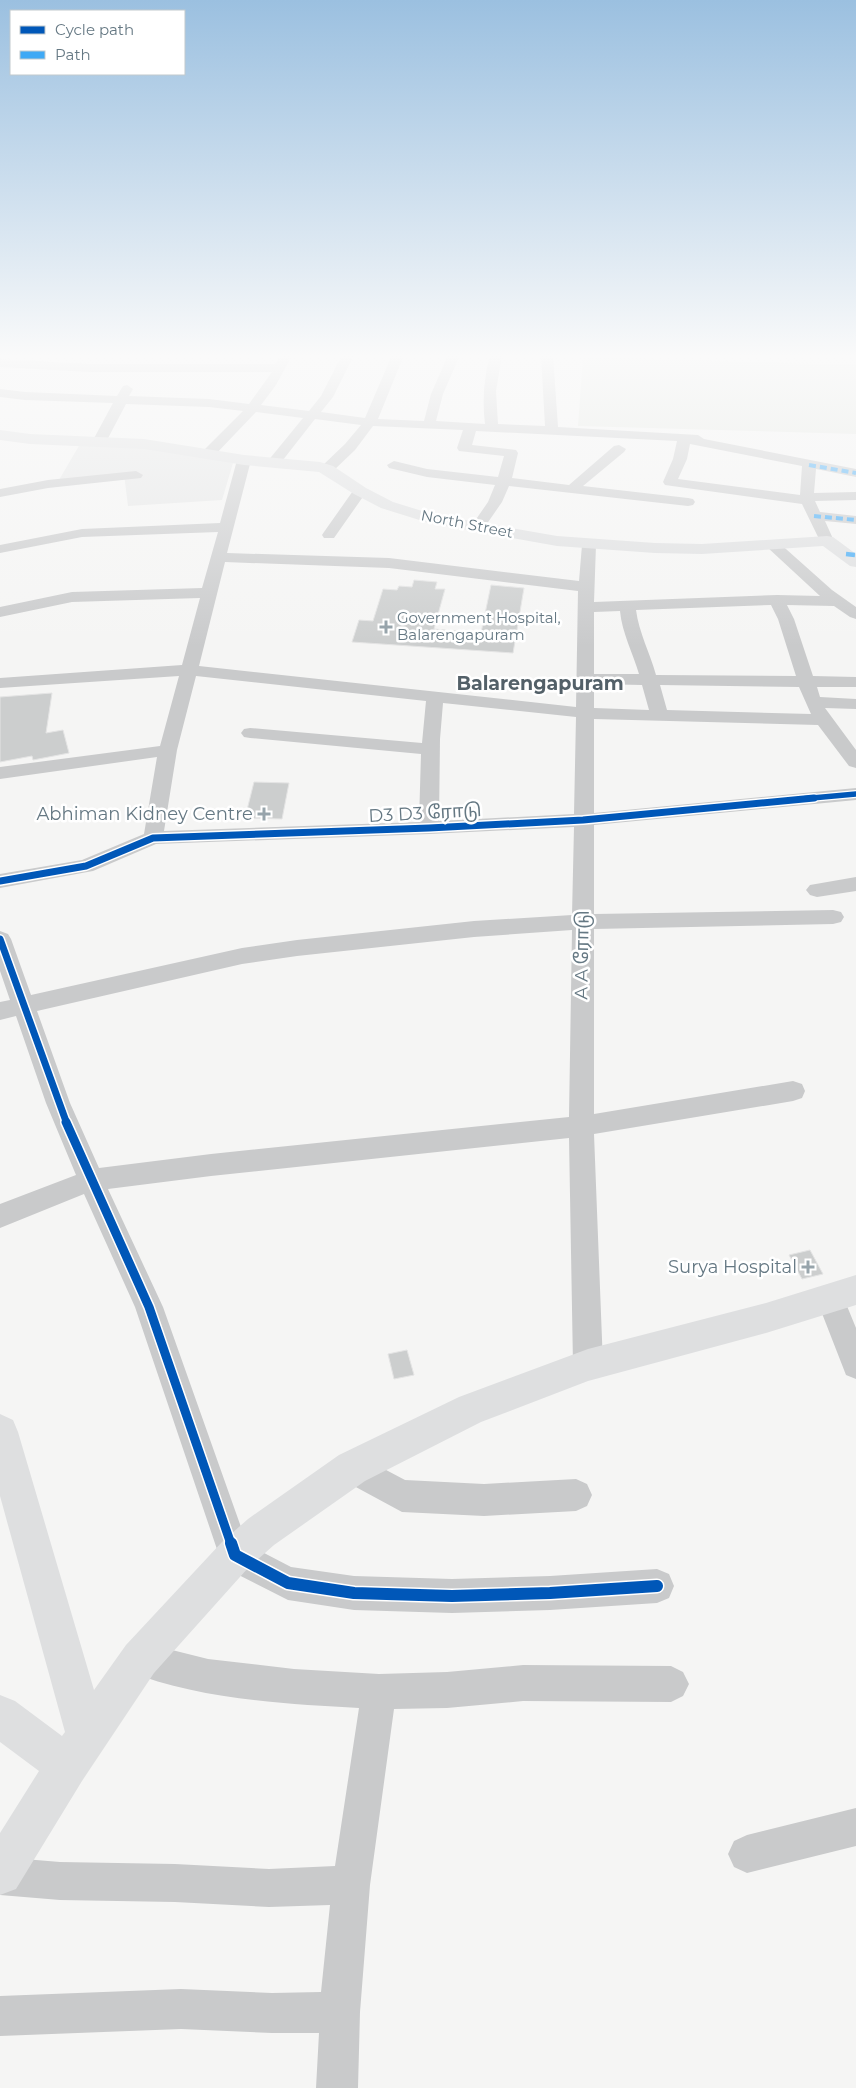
<svg xmlns="http://www.w3.org/2000/svg" width="856" height="2088" font-family="Montserrat,'Noto Sans Tamil',sans-serif">
<style>
.built{fill:#e5e6e6}
.green{fill:#e4e7e1}
.building{fill:#cccece;stroke:#e4e4e4}
.lines{fill:none;stroke-linecap:round;stroke-linejoin:round}
.street{fill:#c9cacb;fill-rule:evenodd}
.secondary{fill:#dedfe0;fill-rule:evenodd}
.quiet-far1{stroke:#3fa9f5;stroke-width:4;stroke-dasharray:7 4;stroke-linecap:butt}
.quiet{stroke:#3fa9f5;stroke-width:4.5;stroke-dasharray:9 4.5;stroke-linecap:butt}
.cycleway-far3-casing{stroke:#fff;stroke-width:8}
.cycleway-far2-casing{stroke:#fff;stroke-width:10}
.cycleway-far1-casing{stroke:#fff;stroke-width:12}
.cycleway-casing{stroke:#fff;stroke-width:15}
.cycleway-far3{stroke:#0057b8;stroke-width:5.5}
.cycleway-far2{stroke:#0057b8;stroke-width:7}
.cycleway-far1{stroke:#0057b8;stroke-width:9}
.cycleway{stroke:#0057b8;stroke-width:12}
.poi-dot{fill:#97a4ab;stroke:#fff;stroke-width:2}
.labels{text-anchor:middle;stroke-width:5;stroke-linejoin:round;paint-order:stroke}
.far-street-label{font-size:15px;fill:#657883;stroke:#fff}
.far-poi-label{font-size:15px;fill:#657883;stroke:#fff;text-anchor:start}
.street-label{font-size:18px;fill:#657883;stroke:#fff}
.poi-label{font-size:18px;fill:#657883;stroke:#fff;text-anchor:end}
.far-district-label{font-size:19px;font-weight:bold;fill:#536068;stroke:#fff}
</style>
<rect width="100%" height="100%" fill="#f5f5f4"/>
<path class="built" d="M80,444L150,447L233,463L222,500L128,506L124,474L59,480Z"/>
<path class="green" d="M583,357L856,365V434L578,426Z"/>
<path class="building" d="M414,580L437,582L435,589H445L434,629L481,633L491,585L524,588L513,653L352,642L359,620L373,621L383,589L397,590L399,586L412,587Z
M52,693L46,733L63,730L69,753L33,760L32,756L0,762V697Z
M254,782L289,783L282,819L245,818Z
M810,1250L823,1274L802,1279L789,1255Z
M407,1350L414,1375L394,1379L388,1354Z"/>
<g class="lines">
<path class="street" d="M281,355H289L291,357L276,385L261,405L309,411L321,396L342,355H354L333,397L321,412L365,418L392,355H404L378,419L424,421L431,394L448,355H460L443,394L436,421L485,424C482,400 484,378 490,355H502L496,391L498,424L545,426L541,355H553L558,427L698,435L704,439L856,469V477L816,469L814,493L856,492V500L815,501L820,512L856,516V524L825,521L834,541L832,544H822L820,541L802,504L665,485L663,482L673,459L677,441L476,431L472,445L516,450L518,453L512,478L569,485L614,446L619,445L626,449L624,452L583,486L688,498L693,499L695,502L693,505L688,506L509,486L502,502L484,528L482,531H472L470,528L488,502L495,485L427,477L389,468L387,465L394,461L427,469L498,477L504,456L459,451L457,448L463,430L373,426L355,450L332,472L327,473L320,469L322,466L345,444L361,425L315,419L279,465L274,466L267,462L303,418L256,412L213,457H203L201,454L203,451L243,411L209,407L126,404L106,442L99,446L92,442L113,403L25,400L0,397V389L25,392L117,396L123,386L127,385L133,389L129,396L209,399L249,404L272,372H89L0,367V359L89,364H275ZM690,444L802,466L800,495L678,479L687,459Z
M244,456L251,460L227,553L389,558L579,581L582,545L584,542H594L596,545L594,602L777,595L820,596L767,547L765,544L767,541H777L832,590L856,607V619L850,617L834,606L787,605L794,619L813,676L856,677V687H817L820,697L856,699V709L825,708L856,750V768L849,766L818,725L594,719V813L856,788V800L594,825V914L833,910L841,912L844,917L841,922L833,924L594,929V1114L793,1081L802,1084L805,1091L802,1098L793,1101L594,1134L603,1365L598,1375L588,1379L578,1375L573,1365L569,1138L211,1176L108,1189L163,1307L247,1544L291,1567L354,1576L452,1579L550,1576L657,1569L669,1574L674,1586L669,1598L657,1603L550,1610L452,1613L354,1610L288,1600L223,1567L135,1307L84,1194L0,1228V1204L76,1175L46,1103L16,1016L0,1020V1002L10,1000L0,971V931L8,934L11,939L31,995L242,948L297,940L474,921L572,915L574,827L429,834L156,844L93,871L0,888V874L82,860L144,834L157,757L0,779V767L160,746L179,676L0,688V678L182,665L200,598L72,602L0,617V607L72,592L202,588L218,532L82,537L0,553V545L82,529L220,523L237,460ZM225,562L389,568L578,591L576,707L199,666ZM771,605L778,619L796,676L656,675C650,653 639,633 636,610ZM620,611C622,633 633,653 639,674H594V612ZM196,676L426,701L422,743L250,728L244,729L241,733L244,737L250,738L421,754L419,822L164,831L177,750ZM594,684L642,685L649,710L594,708ZM660,685L799,687L811,714L667,710ZM443,703L576,717L574,814L439,821L440,739ZM572,930L569,1117L211,1154L99,1168L70,1103L37,1011L242,964L297,956L474,937Z
M136,471L143,475L141,478L48,488L0,497V489L48,480Z
M360,487L367,491L334,538H324L322,535L324,532L355,488Z
M856,877V891L817,897L810,895L806,890L810,885Z
M830,1285L840,1289L856,1328V1379L846,1375L816,1298L820,1289Z
M352,1452L405,1480L484,1484L576,1479L587,1484L592,1495L587,1506L576,1511L484,1516L402,1512L341,1479L336,1468L341,1457Z
M140,1642L208,1659L294,1669L379,1674L447,1672L523,1665L671,1666L683,1672L689,1684L683,1696L671,1702L523,1701L447,1708L394,1709L370,1885L360,2012L358,2088H316L319,2033H272L181,2029L0,2036V1996L181,1989L272,1993L321,1992L330,1905L269,1907L175,1902L60,1900L0,1895V1857L60,1862L175,1864L269,1869L335,1866L359,1708C286,1704 196,1699 128,1671L123,1659L128,1647Z
M856,1808V1846L747,1873L734,1867L728,1854L734,1841L747,1835Z"/>
<path class="secondary" d="M0,430L30,434L144,439L244,455L320,462L333,466L366,488L393,502L432,514L557,536L655,543L702,544L827,536L833,537L856,554V567L850,566L823,546L702,554L655,553L557,546L429,523L381,508L354,494L319,472L244,465L144,449L30,444L0,440Z
M856,1275V1305L766,1333L588,1381L481,1422L365,1481L274,1545L248,1568L154,1673L82,1781L16,1889L0,1895V1833L39,1771L0,1742V1695L15,1701L62,1736L65,1732L0,1496V1414L13,1420L18,1432L94,1690L126,1645L222,1542L248,1519L339,1455L459,1397L588,1349L766,1303Z"/>
<path class="quiet-far1" d="M809,465L856,473
M814,516L856,520"/>
<path class="quiet" d="M846,554L856,555"/>
<g class="cycleway-far3-casing">
<path id="cycleway-far3" d="M801,799L856,794"/>
</g>
<g class="cycleway-far2-casing">
<path id="cycleway-far2" d="M0,881L86,866L153,838L429,828L583,820L814,798
M0,939L67,1124"/>
</g>
<g class="cycleway-far1-casing">
<path id="cycleway-far1" d="M66,1122L149,1307L231,1544"/>
</g>
<g class="cycleway-casing">
<path id="cycleway" d="M231,1543L235,1555L288,1583L354,1593L452,1596L550,1593L657,1586"/>
</g>
<use href="#cycleway-far3" class="cycleway-far3"/>
<use href="#cycleway-far2" class="cycleway-far2"/>
<use href="#cycleway-far1" class="cycleway-far1"/>
<use href="#cycleway" class="cycleway"/>
</g>
<linearGradient id="sky" x2="0" y2="1"><stop stop-color="#9bc0e0"/><stop offset="0.55" stop-color="#fafafa"/><stop offset="1" stop-color="#fafafa" stop-opacity="0"/></linearGradient>
<rect width="856" height="647" fill="url(#sky)"/>
<g class="poi-dot">
<path d="M383.5 619.5h5v5h5v5h-5v5h-5v-5h-5v-5h5z"/>
<path d="M261.5 806.5h5v5h5v5h-5v5h-5v-5h-5v-5h5z"/>
<path d="M805.5 1259.5h5v5h5v5h-5v5h-5v-5h-5v-5h5z"/>
</g>
<g class="labels">
<g class="far-street-label">
<text transform="translate(467 524) rotate(11)" y="5">North Street</text>
</g>
<g class="far-poi-label">
<text x="397" y="623">Government Hospital,<tspan x="397" dy="17">Balarengapuram</tspan></text>
</g>
<g class="street-label">
<text transform="translate(425 813) rotate(-3)" y="6">D3 D3 ரோடு</text>
<text transform="translate(582 955) rotate(-89)" y="6">A A ரோடு</text>
</g>
<g class="poi-label">
<text x="253" y="820">Abhiman Kidney Centre</text>
<text x="797" y="1273">Surya Hospital</text>
</g>
<g class="far-district-label">
<text x="540" y="690">Balarengapuram</text>
</g>
</g>
<rect x="10" y="10" width="175" height="65" fill="#ffffff" stroke="#c1c9cd"/>
<rect x="20" y="26" width="25" height="8" fill="#0057b8" stroke="#c1c9cd"/>
<text x="55" y="35" font-size="15" fill="#657883">Cycle path</text>
<rect x="20" y="51" width="25" height="8" fill="#3fa9f5" stroke="#c1c9cd"/>
<text x="55" y="60" font-size="15" fill="#657883">Path</text>
</svg>
